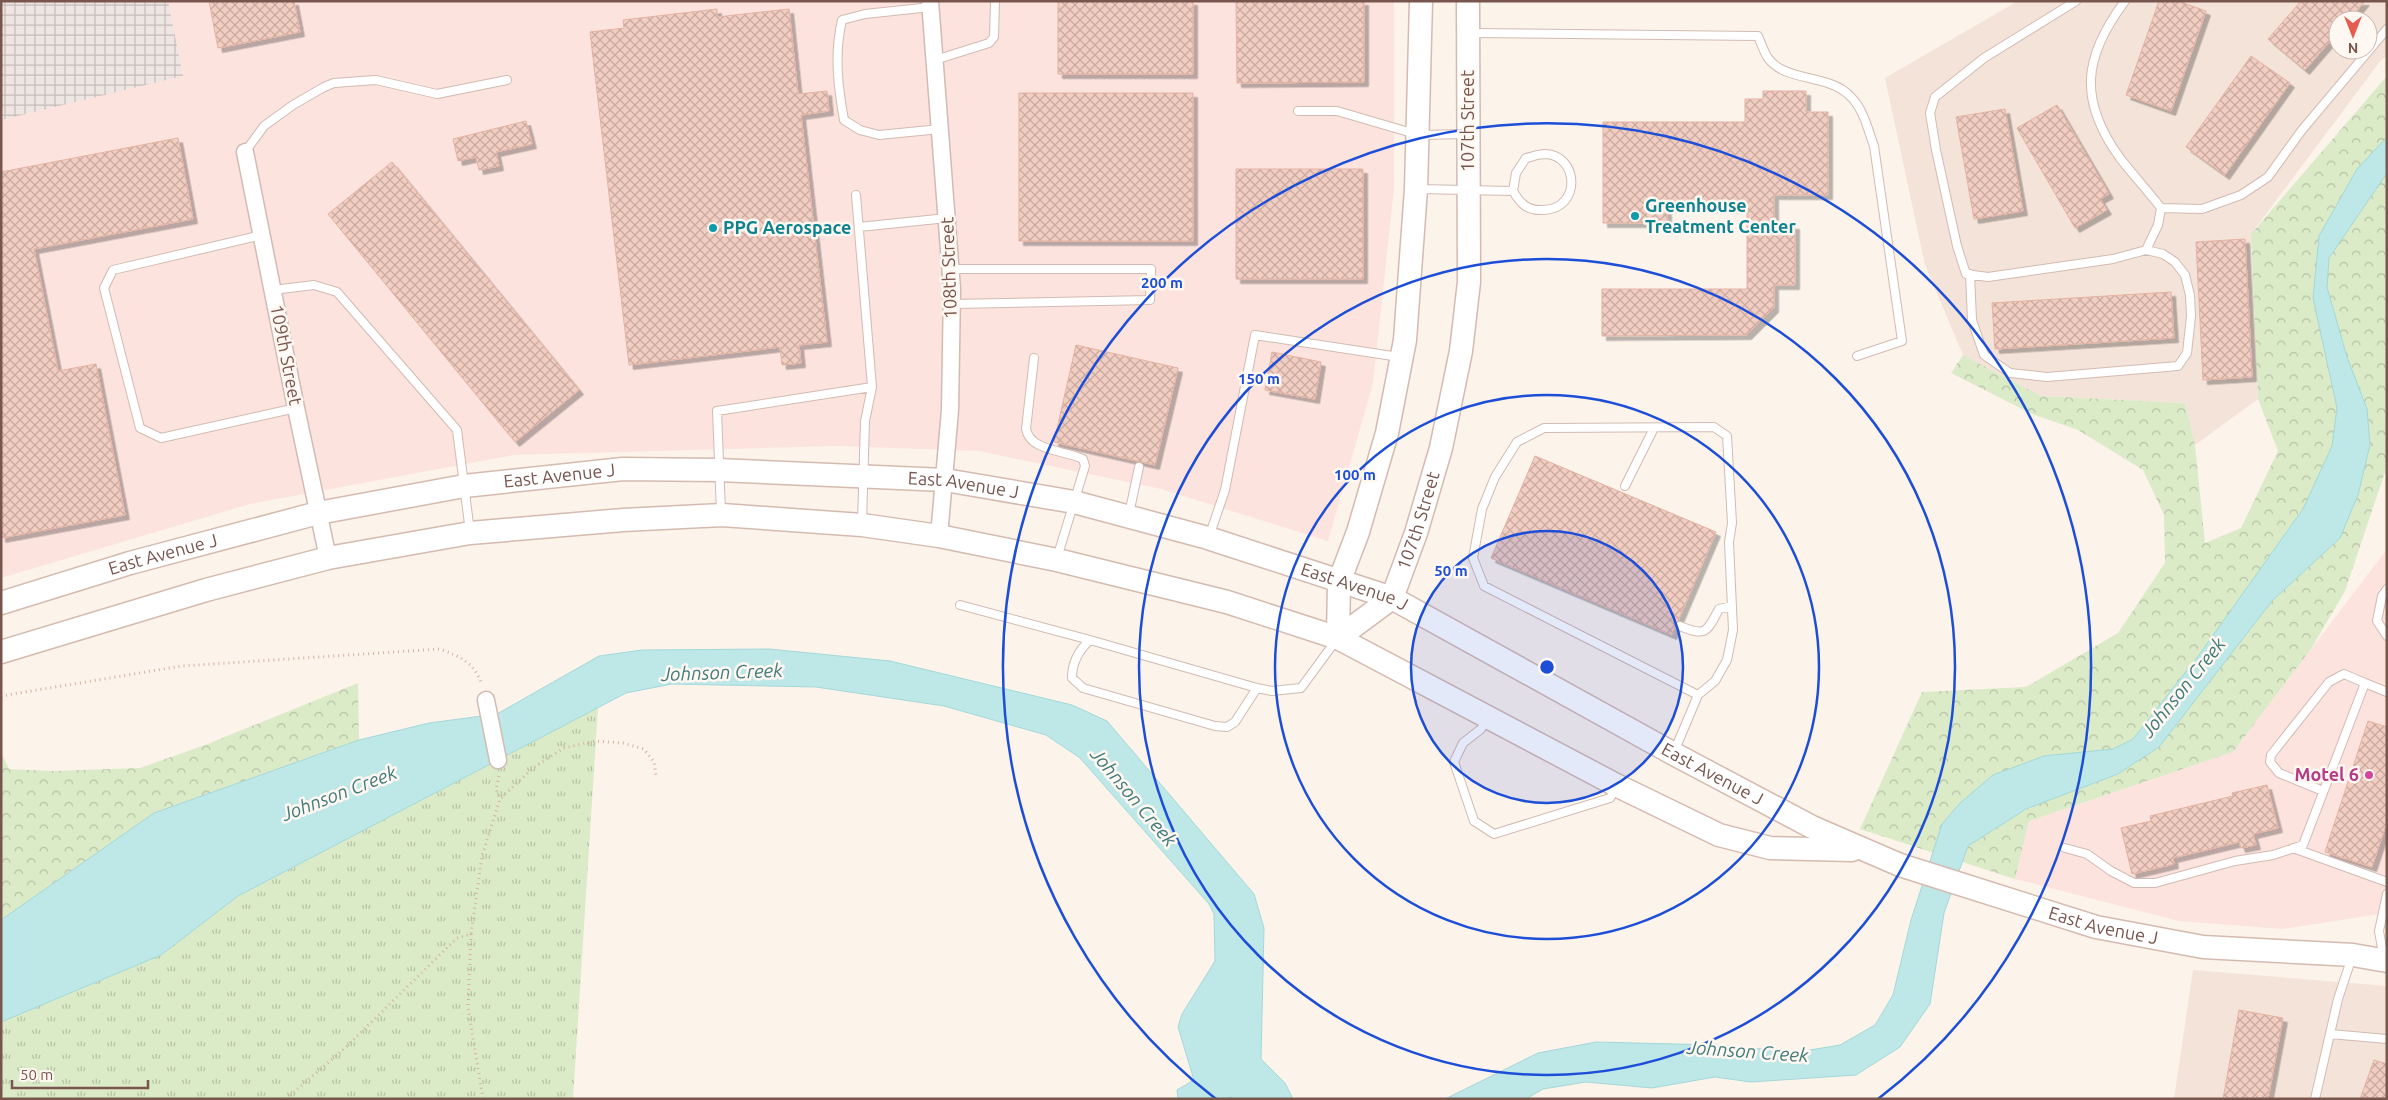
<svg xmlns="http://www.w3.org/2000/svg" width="2388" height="1100" font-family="Ubuntu,sans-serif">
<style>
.residential{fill:#f4e3d8;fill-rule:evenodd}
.commercial{fill:#fce3de}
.industrial{fill:url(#industrial-grid)}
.grass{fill:url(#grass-tufts)}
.forest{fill:url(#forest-crowns)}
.water{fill:#bee7e7;stroke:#a4d8d9}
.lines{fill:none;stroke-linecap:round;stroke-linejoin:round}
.river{stroke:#bee7e7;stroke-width:32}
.building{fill:url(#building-cross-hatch);stroke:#e5b2a2;filter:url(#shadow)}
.lane-casing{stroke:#d2bbb2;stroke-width:10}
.street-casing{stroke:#d2bbb2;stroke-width:19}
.secondary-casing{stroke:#d5baaf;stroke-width:25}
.path{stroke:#d8b0a4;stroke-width:3;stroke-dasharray:1 4;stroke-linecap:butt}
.lane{stroke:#fff;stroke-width:8}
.street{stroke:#fff;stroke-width:16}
.secondary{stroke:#fff;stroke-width:22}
.ring{fill:none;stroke:#1d4ed8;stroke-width:2.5}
.culture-dot{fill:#0f9aa8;stroke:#fff7f1;stroke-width:2}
.hotel-dot{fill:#d1479c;stroke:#fff7f1;stroke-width:2}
.labels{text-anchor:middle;stroke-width:5;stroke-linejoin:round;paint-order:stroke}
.street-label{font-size:18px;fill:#78564d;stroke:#fff7f1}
.culture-label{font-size:18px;font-weight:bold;fill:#0d838f;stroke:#fff7f1;text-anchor:start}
.hotel-label{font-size:18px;font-weight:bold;fill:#b23c85;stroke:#fff7f1;text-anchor:end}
.water-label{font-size:19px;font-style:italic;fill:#407c7c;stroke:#fff7f1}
.centre{fill:#1d4ed8;stroke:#fff7f1;stroke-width:2.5}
.ring-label{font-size:15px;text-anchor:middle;font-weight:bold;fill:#1d4ed8;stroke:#fff7f1;stroke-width:5;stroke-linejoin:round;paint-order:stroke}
</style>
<defs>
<pattern id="industrial-grid" width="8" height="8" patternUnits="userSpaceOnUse" patternTransform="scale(1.25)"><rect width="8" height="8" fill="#eee6e3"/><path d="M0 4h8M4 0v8" fill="none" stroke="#c6bdba"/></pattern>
<pattern id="grass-tufts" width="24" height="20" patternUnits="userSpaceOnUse" patternTransform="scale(1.25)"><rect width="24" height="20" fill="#dbebc8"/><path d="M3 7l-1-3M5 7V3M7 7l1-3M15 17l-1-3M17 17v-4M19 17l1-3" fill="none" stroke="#b6c1a5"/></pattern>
<pattern id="forest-crowns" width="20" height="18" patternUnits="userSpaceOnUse" patternTransform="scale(1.25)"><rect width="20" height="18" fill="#dbebc8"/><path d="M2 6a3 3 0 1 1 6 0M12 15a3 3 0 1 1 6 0" fill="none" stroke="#b6c1a5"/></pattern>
<pattern id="building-cross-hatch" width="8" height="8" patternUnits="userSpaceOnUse" patternTransform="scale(1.25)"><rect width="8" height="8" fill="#f2cec2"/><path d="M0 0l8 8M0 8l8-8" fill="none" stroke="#c9aaa0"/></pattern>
<filter id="shadow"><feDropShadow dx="4.5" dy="4.5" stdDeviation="0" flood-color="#0004"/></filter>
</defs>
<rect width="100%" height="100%" fill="#fcf3ea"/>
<path class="residential" d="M2018,1H2387V56L2381,60L2251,234L2258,399L2195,445L2185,403L2041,396L1963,355L1925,265L1885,78ZM2338,20H2368V50H2338Z
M2193,970L2387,986V1099H2174Z"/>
<path class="commercial" d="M1,1H1394V189L1373,383L1328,541L1161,489L979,451L837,446L514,455L250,504L1,578Z
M2387,549V913L2282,929L2179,921L2015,879L2029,821L2233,752Z"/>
<path class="industrial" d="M1,1H168L183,76L1,120Z"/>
<path class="grass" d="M598,707L573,1099H1V1022L161,955L238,896Z"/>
<path class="forest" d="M2387,76V466L2345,591L2311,649L2233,752L2029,821L2015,879L1860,829L1922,692L2026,687L2118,633L2165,563L2164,515L2143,470L2078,430L2032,414L1951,373L1963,355L2041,396L2185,403L2195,445L2205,543L2241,528L2278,451L2258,399L2251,234Z
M358,683L359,740L154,813L1,920V752L9,769L52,771L140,768L205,745Z"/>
<path class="water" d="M2387,137V173L2329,258L2327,287L2347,357L2367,409L2370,445L2358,495L2340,538L2272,601L2159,747L2118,774L2026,809L1968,846L1944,913L1930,1004L1900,1047L1856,1075L1751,1082L1715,1077L1652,1088L1586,1082L1543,1089L1526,1099H1445L1538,1053L1596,1042L1716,1045L1798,1052L1840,1045L1875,1025L1893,995L1911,920L1942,824L1960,803L1993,775L2044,756L2113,749L2133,739L2199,655L2303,509L2332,446L2337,408L2313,298L2319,236L2357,169Z
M769,649L890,661L1072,705L1107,721L1254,894L1264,928L1261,1059L1285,1083L1293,1099H1267V1095L1260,1093L1219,1099H1178L1177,1090L1194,1080L1178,1027L1182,1014L1215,961L1214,914L1209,904L1080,758L1046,735L944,706L816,687L672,684L626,693L238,896L161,955L1,1022V920L154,813L359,740L429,723L497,714L599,656L642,650Z"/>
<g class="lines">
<path class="river" d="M1226,1060L1231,1072L1257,1099"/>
</g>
<path class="building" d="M209,1H294L300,32L218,48Z
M1058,1H1193V74H1058Z
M1236,1H1364V82L1237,83Z
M2159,1H2178L2206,11L2171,111L2126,95Z
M2301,1H2365L2349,20H2338V32L2305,70L2268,39Z
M717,9V17L789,9L798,94L827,91L829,111L801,115L827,342L799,345L801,363L782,365L780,347L629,365L590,32L624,28L623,20Z
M2251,56L2290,83L2225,175L2186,147Z
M1763,91H1806V112H1828V195H1774V225H1795V285H1774V308L1747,335L1602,336V289H1747V208H1667V223H1603V122H1745V99H1763Z
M1019,93H1193V241H1019Z
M2057,105L2109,194L2100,199L2107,210L2075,228L2017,128Z
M2005,109L2023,211L1974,219L1956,117Z
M526,121L532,144L496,152L499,166L479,170L476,157L458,161L453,139Z
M178,138L193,219L34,249L58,371L96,364L125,515L1,538V172Z
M392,162L579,390L515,442L328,214Z
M1236,169H1363V279H1236Z
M2245,239L2252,377L2203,380L2196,242Z
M2171,292L2174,338L1995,349L1992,303Z
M1076,345L1178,368L1155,465L1054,442Z
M1272,352L1321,362L1315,399L1265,390Z
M1535,456L1716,532L1672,635L1491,558Z
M2368,721L2387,727V822L2372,867L2325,852Z
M2267,785L2278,828L2253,834L2256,845L2241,848L2239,842L2173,858L2174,864L2132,874L2121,828L2151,821L2150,816L2233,796L2232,793Z
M2239,1010L2283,1018L2268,1099H2223Z
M2374,1060L2387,1064V1099H2360Z"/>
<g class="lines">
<g class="lane-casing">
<path id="lane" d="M2076,1L1984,58L1935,97L1930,113L1936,150L1957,246L1966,274L1988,277L2113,259L2146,250L2158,225L2161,208
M2125,1C2083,57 2078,100 2120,158C2133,175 2148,191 2161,208L2202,209L2241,195L2268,177L2302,130L2387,29
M931,7L865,14L842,20C834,54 838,87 844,120L860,130L879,135L940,129
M1470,33L1758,36C1761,43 1764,52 1768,58C1786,83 1829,73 1851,97C1864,110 1868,130 1874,146L1902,341L1857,356
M935,60L989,43L994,37L995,1
M1298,111H1337L1419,135L1467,134
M245,152L264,126L293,105L324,87L334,83L376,80L437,94L507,80
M1418,189L1513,191C1520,203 1527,211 1543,210C1582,209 1579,155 1545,154C1539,154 1531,157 1526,158L1516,173L1513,191
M856,195L872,387L865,421L862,523
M859,227L947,218
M262,235L113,270L104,288L140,428L161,438L296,408
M951,269H1151L1150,300L952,304
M1970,274L1972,320L1984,355L2010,373L2047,377L2178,366L2187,353L2191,316L2190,295L2185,275L2175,262L2163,254L2146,250
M273,290L314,285L337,292L457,430L470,532
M1034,358L1026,429C1030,451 1064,450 1083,459L1085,466L1057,558
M1625,486L1654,428
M721,512L717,411L872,387
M1129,514L1139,467
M1209,537L1225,490L1255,335L1399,357
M2387,589L2382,596L2377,621L2387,636
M960,605L1090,640
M1680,626C1706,637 1707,632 1719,609L1732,606
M1257,688L1235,722L1227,727L1215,726L1083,688L1072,678C1072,663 1079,650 1090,640L1257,688L1272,691L1301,688L1337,639
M1487,719L1481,729L1463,743L1454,762L1474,821L1494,834L1610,798L1616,787
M1674,752L1698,695L1715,681L1727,660L1733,630L1729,542L1732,523L1727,436L1714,427L1544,428L1517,442L1495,477L1482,509L1473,558L1484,586L1698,695
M2323,791L2279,773L2270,762L2271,755L2329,682L2344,674L2365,683
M2065,848L2087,854L2111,871L2134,883H2155L2235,861L2273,855L2303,845L2365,683L2387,692
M2293,848L2387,882
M2382,948L2379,931L2387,894
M2330,1034L2387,1039
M2315,1099L2338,999L2352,957"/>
</g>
<g class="street-casing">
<path id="street" d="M930,1L952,289L950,410L939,536
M245,152L296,408L328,558
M486,700L498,760"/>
</g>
<g class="secondary-casing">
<g id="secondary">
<path id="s1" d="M1,603L130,563L318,513L464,486L623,469L719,470L945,480L1074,502L1208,538L1392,598L1674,754L1812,827L1900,865L2096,927L2203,947L2353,955L2387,961"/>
<path id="s2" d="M1338,638L1392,598L1416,533L1441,448L1461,351L1469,282L1468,1"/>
<path d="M1338,638L1339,582L1358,532L1387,433L1405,340L1416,189L1421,1"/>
<path d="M1,652L206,590L328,558L470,533L623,520L722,515L862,525L939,536L1057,560L1227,602L1338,638L1616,785L1719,835L1770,848L1852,850"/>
</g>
</g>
<path class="path" d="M1,696L182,666L440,649C461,657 474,662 482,685
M499,776L496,789L500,799
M471,934L468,1008L483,1099
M286,1099L344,1049L457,938L471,934L482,856L500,799L533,768L564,748L595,741L623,743L644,749L654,762L656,775"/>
<use href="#lane" class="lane"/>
<use href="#street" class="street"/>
<use href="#secondary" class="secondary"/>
</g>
<circle cx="1547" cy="667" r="136" fill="#1d4ed8" fill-opacity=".12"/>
<g class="ring">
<circle cx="1547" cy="667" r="136"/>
<circle cx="1547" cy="667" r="272"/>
<circle cx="1547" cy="667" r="408"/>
<path d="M1216 1099A544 544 0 1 1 1878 1099"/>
</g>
<g class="culture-dot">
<circle cx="1635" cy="216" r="5"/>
<circle cx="713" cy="228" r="5"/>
</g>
<circle class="hotel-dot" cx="2369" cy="775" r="5"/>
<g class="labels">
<g class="street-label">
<text transform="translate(1468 121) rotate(-90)" y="6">107th Street</text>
<text transform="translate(949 268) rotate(-92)" y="6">108th Street</text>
<text transform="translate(286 355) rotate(79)" y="6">109th Street</text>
<text dy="6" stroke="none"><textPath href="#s1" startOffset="574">East Avenue J</textPath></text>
<text dy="6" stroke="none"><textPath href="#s1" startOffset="979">East Avenue J</textPath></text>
<text dy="6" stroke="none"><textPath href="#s2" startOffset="149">107th Street</textPath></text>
<text dy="6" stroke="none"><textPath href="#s1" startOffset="169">East Avenue J</textPath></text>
<text dy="6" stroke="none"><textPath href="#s1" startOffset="1384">East Avenue J</textPath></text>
<text dy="6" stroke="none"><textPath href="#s1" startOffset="1789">East Avenue J</textPath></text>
<text dy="6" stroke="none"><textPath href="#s1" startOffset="2210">East Avenue J</textPath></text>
</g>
<g class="culture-label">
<text x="1645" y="212">Greenhouse<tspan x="1645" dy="21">Treatment Center</tspan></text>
<text x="723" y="234">PPG Aerospace</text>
</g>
<g class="hotel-label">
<text x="2359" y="781">Motel 6</text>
</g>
<g class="water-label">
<text transform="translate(722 672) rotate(-2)" y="7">Johnson Creek</text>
<text transform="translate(2183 687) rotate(-51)" y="7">Johnson Creek</text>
<text transform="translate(339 793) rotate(-21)" y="7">Johnson Creek</text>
<text transform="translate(1134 797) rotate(50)" y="7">Johnson Creek</text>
<text transform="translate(1748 1051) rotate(4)" y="7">Johnson Creek</text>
</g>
</g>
<circle cx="1547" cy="667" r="8" class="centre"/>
<g class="ring-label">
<text x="1162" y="288">200 m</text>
<text x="1259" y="384">150 m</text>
<text x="1355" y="480">100 m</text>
<text x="1451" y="576">50 m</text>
</g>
<rect width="2388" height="1100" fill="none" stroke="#78564d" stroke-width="5"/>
<g transform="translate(2353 35) rotate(180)"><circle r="24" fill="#fff7f1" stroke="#c9b7af"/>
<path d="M0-4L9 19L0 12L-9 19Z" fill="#e55c51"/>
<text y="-8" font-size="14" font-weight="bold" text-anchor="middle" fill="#78564d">N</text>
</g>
<path d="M12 1080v8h136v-8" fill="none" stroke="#78564d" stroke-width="2.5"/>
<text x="20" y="1080" font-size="15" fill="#78564d" stroke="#fff7f1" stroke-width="4" paint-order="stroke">50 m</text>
</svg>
